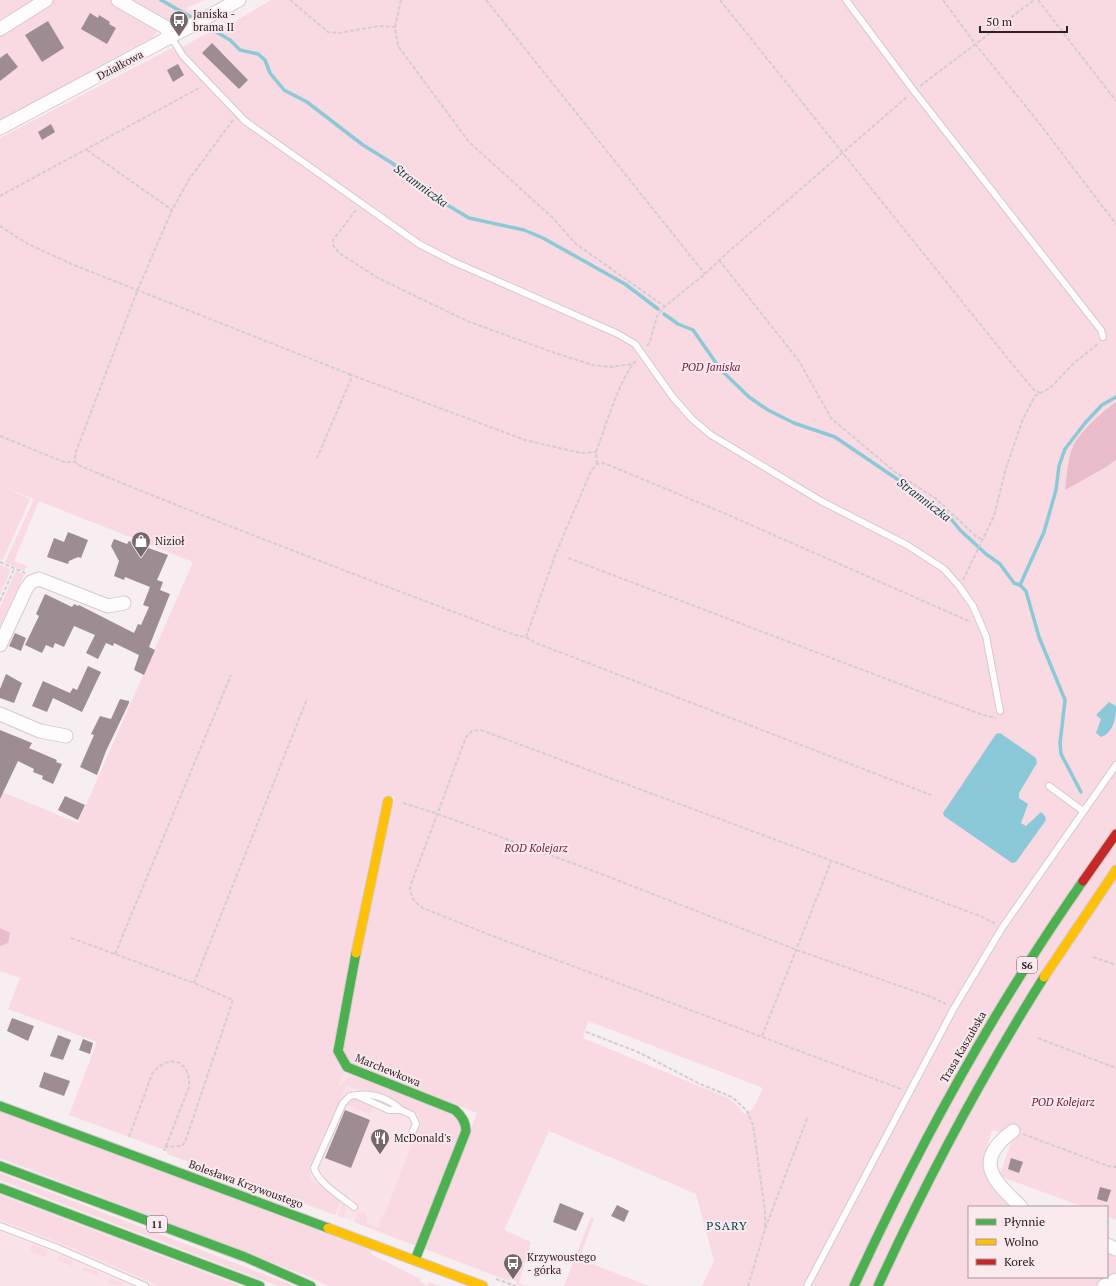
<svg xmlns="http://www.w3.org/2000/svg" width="1116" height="1286" font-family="'PT Serif',serif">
	<rect width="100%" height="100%" fill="#f6eef0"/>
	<g fill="#fae2e9">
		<path d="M344 1070 457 1117 406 1241 293 1198Z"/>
		<path d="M0 1212 201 1286H0Z"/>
	</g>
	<g fill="#f9d9e2" fill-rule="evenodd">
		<path d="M0 0H204L186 8 199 15C181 19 163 24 151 38L88 72 89 75 0 122Z"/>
		<path d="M271 0H1116V402C1104 410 1081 431 1074 444 1067 457 1067 474 1065 489L1106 467 1116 460V1220L1107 1216V1207H1084L999 1176 1017 1127 1003 1133 992 1130 983 1161 993 1184 1017 1207H969V1277H1107V1248L1116 1252V1277L1097 1286H702L714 1261 696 1194 549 1131 504 1230 531 1242 519 1283 526 1286 517 1285 516 1281 510 1279 509 1281 425 1249 477 1113 347 1062 343 1050 364 938 395 797 385 795 367 871 334 1044 335 1055 345 1067 338 1087 351 1076 362 1078 457 1117 462 1122 463 1126 416 1244 413 1245 354 1222 358 1214 365 1212 366 1214 367 1223 376 1227H380V1219L384 1216 420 1123 418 1114 401 1106 394 1099 373 1091H362L346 1085 329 1131 322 1138 309 1170 311 1180 340 1201 335 1215 167 1154V1151L69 1115 97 1042 8 1009 20 978 0 971V791L78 823 193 562 39 501 14 561 27 566 24 571 5 562 34 499 2 486 30 499 3 560 0 559V138L172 48 174 51 206 34 221 30ZM588 1021 763 1088 753 1109 744 1114 738 1106 728 1098 583 1038Z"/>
		<path d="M0 565 11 569 0 595Z"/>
		<path d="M16 571 24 575 0 627V607Z"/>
		<path d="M355 1099 373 1106 370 1114 346 1105 349 1100Z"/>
		<path d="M0 1111 372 1251 371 1254 421 1279 420 1282 428 1286 429 1282 439 1286H329L304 1275 0 1158Z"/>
		<path d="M0 1173 295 1286H278L0 1180Z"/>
		<path d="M0 1195 241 1286H161L56 1241 0 1220Z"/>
		<path d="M343 1203 346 1209 343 1218 338 1216Z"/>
		<path d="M591 1217 594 1219 579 1259 649 1286H564Z"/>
		<path d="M33 1245 47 1250 46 1257 30 1251Z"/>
		<path d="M59 1256 72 1261V1266L56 1260Z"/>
		<path d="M83 1267 98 1272V1276L82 1270Z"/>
		<path d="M110 1278 123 1283V1286L106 1284Z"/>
	</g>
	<g fill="#e8bcca">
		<path d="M1116 402V460L1106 467 1065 490C1067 475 1067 458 1074 444 1081 431 1104 410 1116 402Z"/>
		<path d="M0 928 10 933 8 943 0 946Z"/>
	</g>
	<g fill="#8bc9d8">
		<path d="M1109 702 1116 706C1116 717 1114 733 1101 737L1096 733 1101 719 1096 715Z"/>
		<path d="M1000 733 1036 758 1037 763 1019 793V798L1028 804 1021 823 1026 826 1041 812 1045 816 1046 820 1016 862 1012 863 944 816 943 813 996 734Z"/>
	</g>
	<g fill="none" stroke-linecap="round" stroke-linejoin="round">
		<g stroke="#8bc9d8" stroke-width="3.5">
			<path d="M161 0 191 17"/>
			<path d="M208 27 230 40 240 50 258 54 265 60 270 73 284 90 307 102 363 145 392 163 444 203 469 218 524 230 543 238 625 284 658 309"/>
			<path d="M664 314 678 324 693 330 721 370 749 397 768 410 794 423 835 437 897 479 946 513 960 530 986 554 1000 564 1014 583 1020 585 1026 591 1039 637 1065 700 1060 743 1061 754 1081 792"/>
			<path d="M1020 585 1044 532 1056 490 1059 466 1065 449 1085 423 1102 405 1116 397"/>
		</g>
	</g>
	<g fill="#9d8d93">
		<path d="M90 13 98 18 99 15 110 22 109 24 116 28 107 44 81 29Z"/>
		<path d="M48 21 64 48 42 62 25 35Z"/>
		<path d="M212 43 248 80 239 89 202 53Z"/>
		<path d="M7 53 18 67 0 81V58Z"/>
		<path d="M178 64 184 75 173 82 167 70Z"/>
		<path d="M51 124 55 132 42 140 38 132Z"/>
		<path d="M68 532 88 540 81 558 78 557 69 561 68 564 47 557 54 538 64 542Z"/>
		<path d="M114 539 127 544 129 541 168 555 157 580 163 582 160 590 170 594 149 647 155 650 144 675 134 670 139 655 114 643 113 646 106 643 98 659 86 653 95 635 74 626 64 647 55 643 53 648 46 645 42 653 25 645 39 616 36 614 45 594 72 607 74 604 78 606 79 605 134 633 138 624 141 625 149 607 143 605 150 587 125 577 124 580 114 576 119 561 111 546Z"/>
		<path d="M15 633 26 638 21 651 9 646Z"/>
		<path d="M88 666 101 672 82 712 53 698 47 712 32 706 43 681 70 693 73 688 77 690Z"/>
		<path d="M6 674 22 683 14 703 0 698V689Z"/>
		<path d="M120 699 129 701V703L106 751 97 775 80 767 94 735 91 734 100 716 111 719Z"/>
		<path d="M0 730 32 743 29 748 57 760 56 762 62 764 53 784 42 779 43 776 33 772 34 769 18 761 0 799Z"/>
		<path d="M65 796 85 805 78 820 58 810Z"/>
		<path d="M12 1018 34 1026 28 1041 7 1031Z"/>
		<path d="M58 1035 71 1040 63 1060 50 1056Z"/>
		<path d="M83 1039 93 1043 90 1054 79 1050Z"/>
		<path d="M44 1072 70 1081 64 1096 39 1087Z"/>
		<path d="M345 1110 370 1120 351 1168 325 1158Z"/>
		<path d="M1011 1158 1023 1162 1019 1173 1008 1169Z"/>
		<path d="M1100 1187 1111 1190 1107 1202 1097 1199Z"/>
		<path d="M560 1203 584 1213 576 1231 553 1222Z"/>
		<path d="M617 1205 629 1211 624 1222 611 1216Z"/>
	</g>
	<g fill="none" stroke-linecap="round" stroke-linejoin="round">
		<g stroke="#d4cacc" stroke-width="8">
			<g id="lane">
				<path d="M846 0 914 91 1101 330 1103 337"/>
				<path d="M171 37 183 56 245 121 419 244 452 261 618 334 635 344 672 396 692 419 711 435 821 501 907 545 944 569 959 586 973 606 986 636 1000 711"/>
				<path d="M1049 786 1083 811"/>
				<path d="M358 1096 389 1110H401L412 1115 416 1124 409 1140"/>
				<path d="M354 1207C343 1198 317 1182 314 1168L343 1103 350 1096C369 1092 387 1097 401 1110"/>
				<path d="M0 1226 55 1247 145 1286"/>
				<path d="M807 1286 954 1008 1002 928 1116 765"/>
			</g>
		</g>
		<g stroke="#d4cacc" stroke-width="15">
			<g id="street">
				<path d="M118 0 165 27 171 37"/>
				<path d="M0 29 46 0"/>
				<path d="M0 128 239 0"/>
				<path d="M0 645 26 589 31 582 39 579 108 606 124 603"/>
				<path d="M0 714 40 731 66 736"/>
				<path d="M1013 1131C972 1161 993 1180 1021 1207"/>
				<path d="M1107 1245 1116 1249"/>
				<path d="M1104 1286 1116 1280"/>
			</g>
		</g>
		<g stroke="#d4cacc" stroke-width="11">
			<g id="fast">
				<path d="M356 953 338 1051 347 1067 455 1110C462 1116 466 1122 466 1131L415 1260"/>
				<path d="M0 1106 328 1228"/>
				<path d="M0 1166 245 1257 311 1286"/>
				<path d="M0 1188 260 1286"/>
				<path d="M854 1286C919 1145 994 1008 1083 881"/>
				<path d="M878 1286C927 1179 982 1076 1044 977"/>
			</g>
		</g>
		<g stroke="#d4cacc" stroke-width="11">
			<g id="slow">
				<path d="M356 953 388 801"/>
				<path d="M1044 977 1116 870"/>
				<path d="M328 1228 483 1286"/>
			</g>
		</g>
		<g stroke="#d4cacc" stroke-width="11">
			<path id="jam" d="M1083 881 1116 834"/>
		</g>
		<g stroke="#d2cecf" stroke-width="2" stroke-dasharray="4 2" stroke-linecap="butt">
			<path d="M290 0 328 32 339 33 379 26 395 27"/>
			<path d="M401 0 395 27 398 46 469 142 553 218 576 244 664 306"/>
			<path d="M486 0 705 274"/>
			<path d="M720 0 1009 360 1033 389 1040 393"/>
			<path d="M943 0 976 45 1036 119 1116 224"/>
			<path d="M1038 0 1116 101"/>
			<path d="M920 86 1034 0"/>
			<path d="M233 120 190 178 172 210 138 289 75 454V462L78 465C223 525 369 580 515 635L526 637 536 643 931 795"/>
			<path d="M87 150 172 210"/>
			<path d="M0 196 201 87"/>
			<path d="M356 210 333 240V245L339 253 378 278 467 321 555 353 593 365 611 367 633 364"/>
			<path d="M0 226 28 244 74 265 349 374 351 379 317 458"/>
			<path d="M719 260 799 361 831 418 895 472 935 498 977 537 983 540"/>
			<path d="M647 346 650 342 657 316 664 307 705 274 727 253 908 96"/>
			<path d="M349 374 525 440 581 453 596 452"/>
			<path d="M0 436 64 462H74"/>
			<path d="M597 464 596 452C604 431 621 374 636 361"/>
			<path d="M568 558 921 692 983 715 996 718"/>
			<path d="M0 562 25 573"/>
			<path d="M963 580 994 516 1006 468 1023 419 1035 396 1050 388 1074 363 1099 343"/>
			<path d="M0 601 14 569"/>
			<path d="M526 637 556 553 591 471 597 464 604 463 726 514 971 622"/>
			<path d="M403 803 438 814 591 870 797 950 931 997 946 1004"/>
			<path d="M71 938 194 983 233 1000 185 1142 182 1146 165 1147"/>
			<path d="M115 954 231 675"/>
			<path d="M1093 957 1116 965"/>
			<path d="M194 983 307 699"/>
			<path d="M586 1032 638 1052 700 1084 732 1097 747 1111 753 1125 765 1211V1229"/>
			<path d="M762 1036 831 862"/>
			<path d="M1038 1038 1116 1068"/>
			<path d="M901 1089 490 935 423 908C414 902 411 898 410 887L466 737 472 731 481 730 980 916 996 924"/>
			<path d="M1023 1134 1108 1166 1116 1167"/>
			<path d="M129 1137 152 1074C168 1053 191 1059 189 1087L164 1151"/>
			<path d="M496 1279 516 1286"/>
			<path d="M748 1286 765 1229 808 1116"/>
		</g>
		<use href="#lane" stroke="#fefcfd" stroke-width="6"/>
		<use href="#street" stroke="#fefcfd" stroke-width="13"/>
		<use href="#fast" stroke="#4caf50" stroke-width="9"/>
		<use href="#slow" stroke="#ffc107" stroke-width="9"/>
		<use href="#jam" stroke="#c62828" stroke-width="9"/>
	</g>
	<defs>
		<g id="bus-pin" transform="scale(1)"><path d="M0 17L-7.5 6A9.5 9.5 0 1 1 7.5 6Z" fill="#74686b" stroke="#faeaee"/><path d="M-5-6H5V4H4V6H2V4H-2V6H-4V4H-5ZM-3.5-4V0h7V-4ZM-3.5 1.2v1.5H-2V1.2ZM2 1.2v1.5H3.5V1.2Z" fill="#fff"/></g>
		<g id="shop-pin" transform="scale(1)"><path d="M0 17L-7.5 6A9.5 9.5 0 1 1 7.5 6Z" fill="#74686b" stroke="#faeaee"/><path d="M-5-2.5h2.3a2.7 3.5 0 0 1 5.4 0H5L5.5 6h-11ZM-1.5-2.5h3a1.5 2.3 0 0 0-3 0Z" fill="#fff"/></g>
		<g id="restaurant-pin" transform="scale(1)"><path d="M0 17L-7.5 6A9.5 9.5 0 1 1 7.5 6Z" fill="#74686b" stroke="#faeaee"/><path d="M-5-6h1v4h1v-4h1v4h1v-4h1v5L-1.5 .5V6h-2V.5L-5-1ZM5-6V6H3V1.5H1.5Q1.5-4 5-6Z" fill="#fff"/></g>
	</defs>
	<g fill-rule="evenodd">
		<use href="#bus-pin" x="179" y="20"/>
		<use href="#shop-pin" x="141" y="541"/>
		<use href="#restaurant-pin" x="380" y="1138"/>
		<use href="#bus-pin" x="513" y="1263"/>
	</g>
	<g text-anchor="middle" stroke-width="4" stroke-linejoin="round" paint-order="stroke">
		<g fill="#faeaee" stroke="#6b5d61" stroke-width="1">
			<rect x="1017" y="957" width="20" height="16" rx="3"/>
			<rect x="147" y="1216" width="20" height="16" rx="3"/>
		</g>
		<g font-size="10" font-weight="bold" fill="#2e2024">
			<text x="1027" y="969">S6</text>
			<text x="157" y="1228">11</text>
		</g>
		<g font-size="11" fill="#2e2024" stroke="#faeaee" text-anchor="start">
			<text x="193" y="18">Janiska -<tspan x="193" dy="13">brama II</tspan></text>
			<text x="155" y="545">Nizioł</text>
			<text x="394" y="1142">McDonald's</text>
			<text x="527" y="1261">Krzywoustego<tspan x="527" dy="13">- górka</tspan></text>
		</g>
		<g font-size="11" fill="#2e2024" stroke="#faeaee">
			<text transform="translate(120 65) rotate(-28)" y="4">Działkowa</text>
			<text transform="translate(963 1047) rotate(-60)" y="4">Trasa Kaszubska</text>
			<text transform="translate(388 1070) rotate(22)" y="4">Marchewkowa</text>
			<text transform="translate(246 1184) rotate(20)" y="4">Bolesława Krzywoustego</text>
		</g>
		<g font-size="11" font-style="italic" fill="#6d183d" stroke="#faeaee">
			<text x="711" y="371">POD Janiska</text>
			<text x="536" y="852">ROD Kolejarz</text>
			<text x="1063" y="1106">POD Kolejarz</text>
		</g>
		<g font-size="12" font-style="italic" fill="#0d3942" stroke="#faeaee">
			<text transform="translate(421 186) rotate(36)" y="4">Stramniczka</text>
			<text transform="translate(924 500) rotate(37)" y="4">Stramniczka</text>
		</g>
		<g font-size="12" letter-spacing="1" fill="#05444f" stroke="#faeaee">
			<text x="727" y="1230">PSARY</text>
		</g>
	</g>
	<rect x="968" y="1206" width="140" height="72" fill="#faeaee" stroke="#a8999d"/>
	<rect x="976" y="1219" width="20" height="6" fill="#4caf50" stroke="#a8999d"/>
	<text x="1004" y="1226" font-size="12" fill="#2e2024">Płynnie</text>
	<rect x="976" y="1239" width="20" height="6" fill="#ffc107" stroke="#a8999d"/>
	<text x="1004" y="1246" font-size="12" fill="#2e2024">Wolno</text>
	<rect x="976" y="1259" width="20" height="6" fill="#c62828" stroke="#a8999d"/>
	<text x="1004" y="1266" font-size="12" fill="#2e2024">Korek</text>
	<path d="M980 26v6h87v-6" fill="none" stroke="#2e2024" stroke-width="2"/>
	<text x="986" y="26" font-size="12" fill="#2e2024" stroke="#faeaee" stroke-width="3" paint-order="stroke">50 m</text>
</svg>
